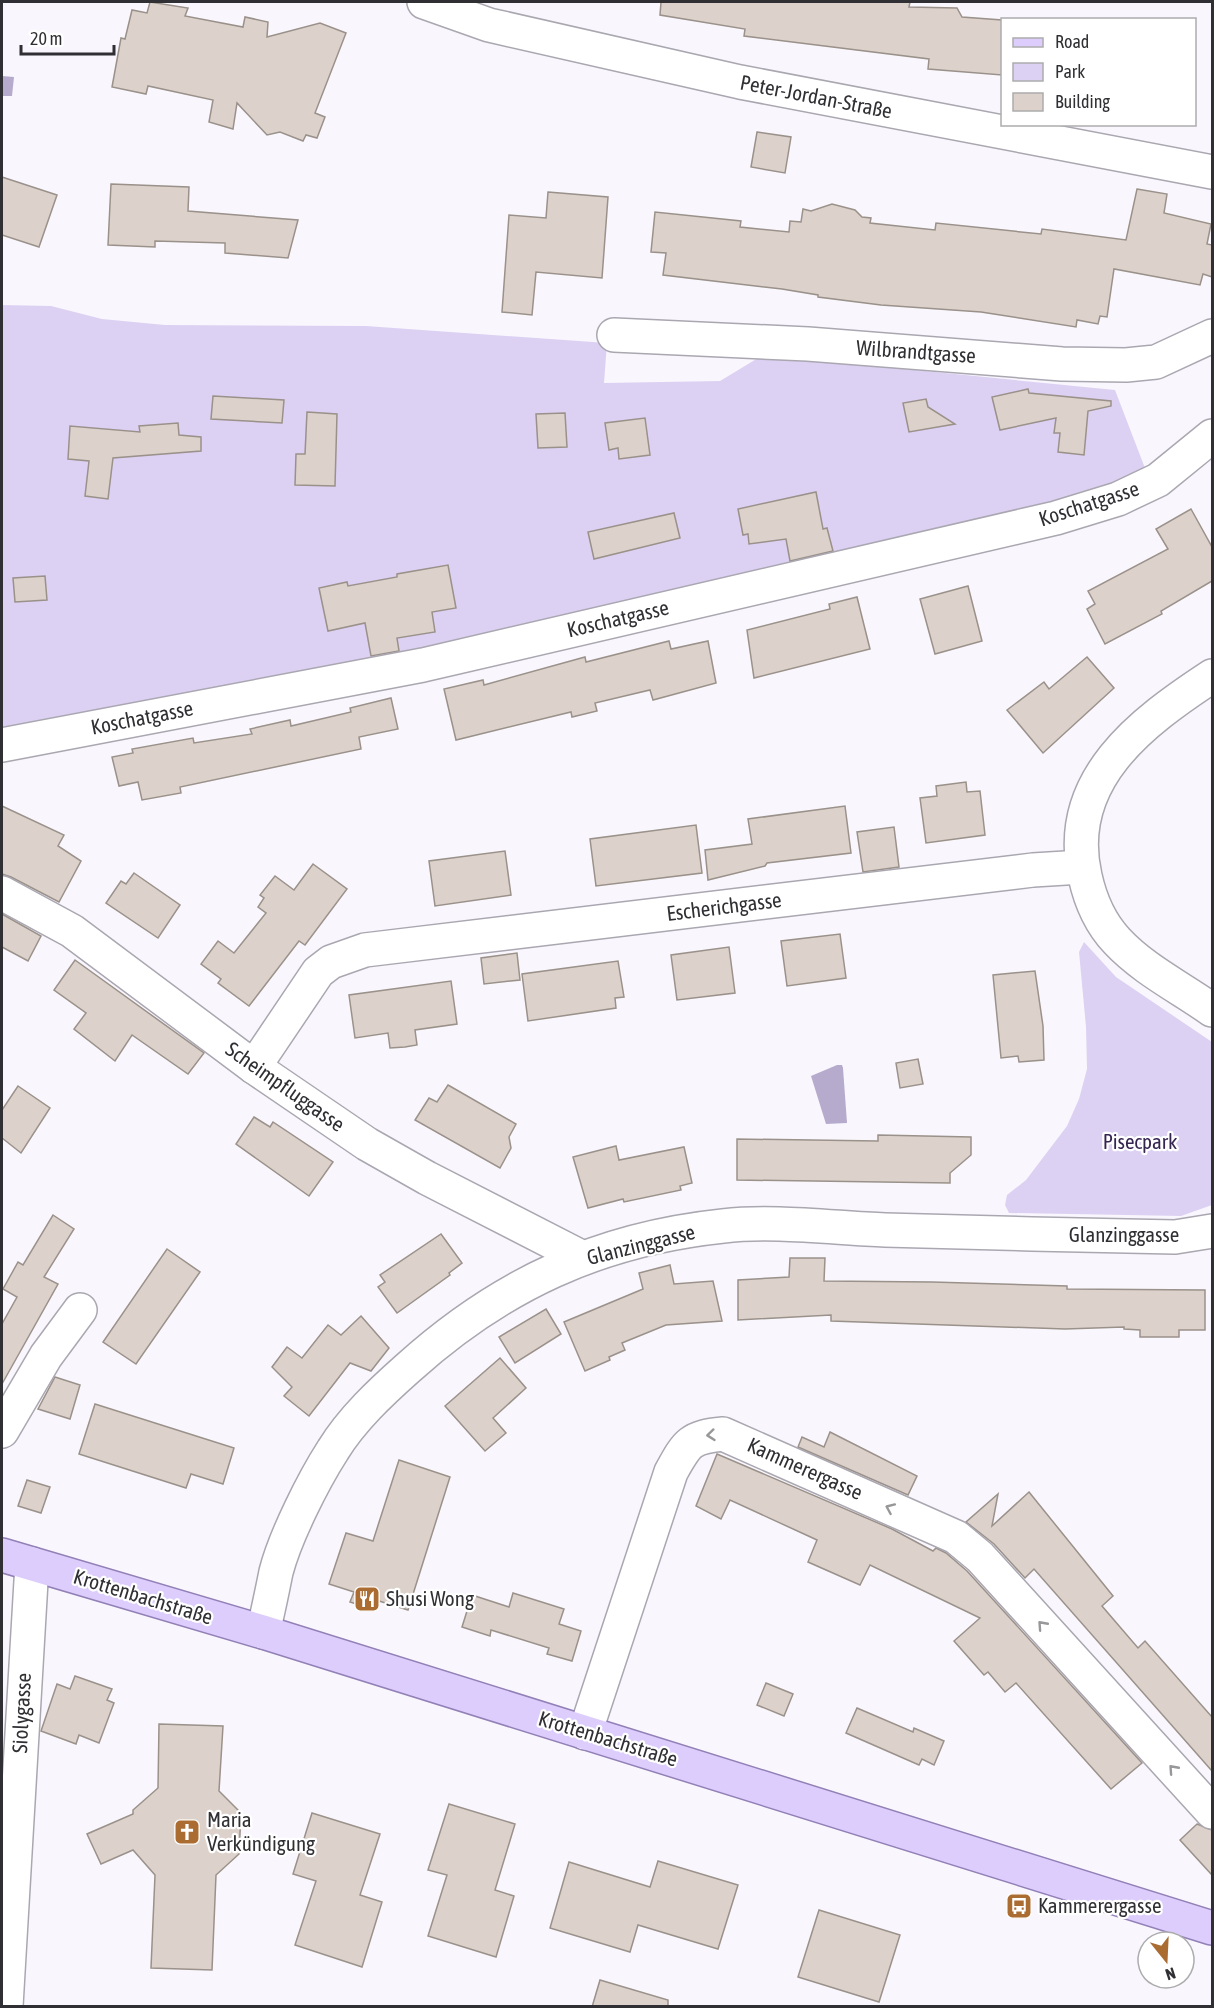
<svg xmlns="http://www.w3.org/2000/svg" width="1214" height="2008" font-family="'Asap Condensed',sans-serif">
	<rect width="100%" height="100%" fill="#f9f7fd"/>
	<g fill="#dcd1f3">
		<path d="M2 305 51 306 102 319 165 325 366 326 607 343 604 383 720 381 763 355 1115 390 1148 476 1089 502 710 589 2 735Z"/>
		<path d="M1084 942 1116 977 1212 1042V1205L1181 1216 1009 1213 1005 1205 1007 1195 1026 1180 1067 1126 1079 1099 1087 1069 1086 1027 1079 952Z"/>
	</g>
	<g fill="#b6abcd">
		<path d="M2 76 14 77 12 96H2Z"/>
		<path d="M837 1065H842L843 1068 847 1123 826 1124 811 1076Z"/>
	</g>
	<g fill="#dcd2cb" stroke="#9a918a" stroke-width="1.5">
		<path d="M150 2 188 8 185 16 243 27 245 17 268 22 267 37 320 23 346 33 315 113 325 117 317 138 306 135 303 141 280 132 267 135 237 103 233 129 209 122 213 100 148 86 146 94 112 87 121 38 125 39 132 10 147 13Z"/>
		<path d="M661 2H910L909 7 957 8 962 17 1002 20V75L928 69 929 59 744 36 745 29 660 15Z"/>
		<path d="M757 132 791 137 785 173 751 167Z"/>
		<path d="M2 177 57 195 39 247 2 235Z"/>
		<path d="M111 184 189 187 188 211 298 220 288 258 225 253V243L155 241V247L108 245Z"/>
		<path d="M1137 189 1167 194 1164 213 1211 224 1207 244 1212 245V277L1203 274 1200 285 1114 269 1107 317 1100 316 1098 324 1077 320 1076 327 981 312 881 305 818 297V295L782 289 663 275 666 253 651 252 655 212 741 221 740 227 789 232 790 221 801 222 803 209 811 211 832 204 855 210 862 217 871 218 870 223 935 230 936 223 1041 234 1042 229 1126 240Z"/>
		<path d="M548 192 608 197 602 278 536 272 532 315 502 312 509 215 546 218Z"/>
		<path d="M1028 389 1029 393 1111 401V406L1088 411 1084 455 1058 452 1060 433H1054L1056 418 1000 430 992 397Z"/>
		<path d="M213 396 284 400 282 423 211 419Z"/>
		<path d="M926 399 928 407 955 424 909 432 903 403Z"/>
		<path d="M307 412 337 414 335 486 295 485 296 454H305Z"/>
		<path d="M565 413 567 447 538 448 536 414Z"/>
		<path d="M645 418 650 455 619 459 618 448 609 450 605 423Z"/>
		<path d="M178 423 179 435 201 437V451L113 458 108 499 85 496 89 461 68 459 70 426 140 432 139 426Z"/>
		<path d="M816 492 823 529 827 528 833 551 790 561 786 539 749 544 748 534 743 535 738 509Z"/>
		<path d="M1191 509 1212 547V581L1161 611 1162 614 1105 644 1087 609 1095 604 1088 591 1168 549 1156 529Z"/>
		<path d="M674 513 680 538 594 559 588 532Z"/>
		<path d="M448 565 456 608 432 612 435 632 397 638 399 651 371 656 365 623 328 631 319 588 347 582 348 586 397 577V574Z"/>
		<path d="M45 576 47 600 15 602 13 578Z"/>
		<path d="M968 586 982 641 935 654 920 599Z"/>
		<path d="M857 597 870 649 754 678 747 630 830 609 829 604Z"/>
		<path d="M669 641 671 649 708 641 716 683 653 700 650 690 595 703 597 711 572 717 571 712 456 740 444 689 483 680 484 685 585 657 586 662Z"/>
		<path d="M1087 657 1114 688 1043 753 1007 710 1044 682 1049 689Z"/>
		<path d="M391 698 398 729 359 737 361 749 180 787 181 793 142 800 138 782 119 786 112 757 133 753 132 749 193 738 194 743 252 734 250 729 290 720 291 726 351 712 350 708Z"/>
		<path d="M966 782 967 792 980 791 985 835 926 843 920 798 937 796 936 786Z"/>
		<path d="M2 806 64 835 58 846 81 861 59 902 11 877 2 874Z"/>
		<path d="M845 806 851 853 767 863 765 866 708 880 705 850 752 844 748 819Z"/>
		<path d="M696 825 702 873 596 886 590 839Z"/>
		<path d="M894 827 899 867 863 872 857 832Z"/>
		<path d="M505 851 511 895 435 906 429 861Z"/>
		<path d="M313 864 347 889 305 945 299 941 249 1006 218 983 221 979 201 964 218 941 234 953 266 913 258 907 264 898 260 895 275 876 294 890Z"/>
		<path d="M134 873 180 905 158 938 106 903 121 881 126 884Z"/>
		<path d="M2 914 41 936 28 961 2 947Z"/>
		<path d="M840 934 846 978 787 986 781 941Z"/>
		<path d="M729 947 735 993 677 1000 671 955Z"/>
		<path d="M517 953 520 980 484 984 481 958Z"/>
		<path d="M75 960 204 1053 188 1074 132 1035 115 1061 74 1029 86 1013 54 990Z"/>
		<path d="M618 961 624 997 615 998 616 1008 528 1021 522 974Z"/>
		<path d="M1035 971 1043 1026 1044 1060 1019 1062 1018 1056 1001 1058 993 975Z"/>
		<path d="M451 981 457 1024 415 1030 417 1045 405 1047 390 1048 388 1033 355 1038 349 995Z"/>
		<path d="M918 1059 923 1084 900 1088 896 1063Z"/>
		<path d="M448 1085 516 1124 509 1137 511 1148 500 1168 415 1120 429 1098 437 1102Z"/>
		<path d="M18 1086 50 1108 21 1153 2 1138V1110Z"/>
		<path d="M254 1117 270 1127 273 1122 333 1162 309 1196 236 1144Z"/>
		<path d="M878 1135 971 1137V1155L950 1173V1183L737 1180V1139L878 1141Z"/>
		<path d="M616 1146 619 1160 684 1147 692 1183 680 1186 681 1190 624 1202 623 1199 588 1208 573 1157Z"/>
		<path d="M53 1215 74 1229 44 1277 58 1284 2 1384V1324L17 1297 3 1289 18 1262 23 1265Z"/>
		<path d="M441 1234 462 1263 449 1273 450 1275 397 1313 378 1287 385 1282 380 1275Z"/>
		<path d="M167 1249 200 1272 136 1364 103 1342Z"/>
		<path d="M790 1258H825L824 1281 932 1282 1067 1286V1289L1205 1290V1330H1179V1337H1140V1330L1124 1329V1327L1065 1329 831 1321V1315L738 1320V1280L789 1277Z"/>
		<path d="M670 1265 674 1284 713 1281 722 1321 666 1325 622 1343 625 1350 609 1357 610 1360 585 1371 564 1322 643 1289 639 1273Z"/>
		<path d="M546 1309 561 1334 515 1363 499 1337Z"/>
		<path d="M361 1316 389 1348 371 1371 350 1363 309 1416 284 1396 292 1387 272 1367 287 1347 302 1358 328 1325 341 1335Z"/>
		<path d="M500 1358 526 1388 493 1418 506 1433 485 1451 445 1406Z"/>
		<path d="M55 1377 80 1385 70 1419 38 1409Z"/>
		<path d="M95 1404 234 1448 223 1484 191 1474 186 1488 79 1454Z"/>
		<path d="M830 1432 917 1476 908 1495 798 1447 802 1437 824 1447Z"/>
		<path d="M717 1454 892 1529 933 1551 936 1548 946 1553 967 1571 1142 1763 1111 1789 1016 1683 1005 1692 988 1672 984 1675 954 1641 980 1618 870 1565 860 1585 808 1562 817 1540 730 1500 721 1519 696 1506Z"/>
		<path d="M399 1460 450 1477 408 1610 379 1601 376 1610 350 1602 354 1592 329 1584 346 1533 373 1541Z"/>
		<path d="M27 1480 50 1487 41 1513 18 1506Z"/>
		<path d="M1029 1492 1113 1596 1102 1606 1138 1648 1145 1641 1212 1717V1771L1034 1569 1025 1578 994 1544 966 1522 998 1494 992 1526Z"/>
		<path d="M513 1593 564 1609 559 1624 581 1631 572 1661 547 1654 549 1648 491 1630 490 1636 462 1627 472 1595 509 1607Z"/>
		<path d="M75 1676 112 1689 107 1700 114 1703 99 1743 79 1735 76 1744 41 1731 57 1684 70 1689Z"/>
		<path d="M766 1683 793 1694 784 1716 757 1705Z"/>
		<path d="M857 1708 913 1732 914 1728 944 1741 934 1765 922 1759 919 1765 846 1733Z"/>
		<path d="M159 1724 223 1726 219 1791 241 1813 239 1854 216 1875 212 1970 151 1968 155 1875 133 1850 101 1864 87 1834 133 1814V1810L158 1788Z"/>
		<path d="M449 1804 515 1824 495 1890 514 1896 496 1957 428 1936 447 1875 428 1870Z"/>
		<path d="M312 1813 380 1834 360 1895 382 1902 362 1967 295 1945 316 1881 293 1874Z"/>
		<path d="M1197 1824 1212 1830V1875L1180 1840Z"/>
		<path d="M658 1861 738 1885 718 1949 638 1925 630 1952 550 1928 569 1862 650 1887Z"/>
		<path d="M819 1910 900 1935 879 2002 798 1977Z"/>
		<path d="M600 1980 668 2000V2007H592Z"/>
	</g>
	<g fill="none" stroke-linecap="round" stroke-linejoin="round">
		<g stroke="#aaa7b1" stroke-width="36">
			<g id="minor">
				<path d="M424 2 489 25 740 82 1212 172"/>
				<path d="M614 335 808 344 1062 364 1126 365 1156 362 1212 336"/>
				<path d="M1212 676C1142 722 1063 780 1085 876 1090 899 1100 923 1117 941 1143 969 1181 988 1212 1010"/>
				<path d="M2 745 423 665 1056 518 1118 499 1158 480 1212 436"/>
				<path d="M2 893 72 931 254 1067 367 1144 427 1178 583 1258"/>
				<path d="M254 1067 318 972 331 962 365 950 1033 870 1082 867"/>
				<path d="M2 1431 46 1356 80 1310"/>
				<path d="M263 1632C268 1612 272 1592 276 1572 285 1537 313 1481 333 1450 352 1419 381 1392 408 1368 500 1285 599 1239 723 1226 772 1220 834 1228 885 1230 982 1233 1078 1235 1175 1237L1212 1231"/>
				<path d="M585 1733 671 1472C687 1443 690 1437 723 1434L956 1537 980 1557 1212 1812"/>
				<path d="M6 2006 32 1564"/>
			</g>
		</g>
		<g stroke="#9280b6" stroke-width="36">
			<path id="major" d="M2 1555 263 1632 1212 1928"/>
		</g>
		<use href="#minor" stroke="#fff" stroke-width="33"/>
		<use href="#major" stroke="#ddcdfd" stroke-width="33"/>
	</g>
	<defs><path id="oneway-chevron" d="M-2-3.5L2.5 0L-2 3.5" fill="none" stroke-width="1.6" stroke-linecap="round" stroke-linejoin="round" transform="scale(1.5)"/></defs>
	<g stroke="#989799">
		<use href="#oneway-chevron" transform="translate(711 1435) rotate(174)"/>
		<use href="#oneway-chevron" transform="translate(890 1508) rotate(-156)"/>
		<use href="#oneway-chevron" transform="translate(1042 1625) rotate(-132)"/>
		<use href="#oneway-chevron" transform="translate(1173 1769) rotate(-132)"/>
	</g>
	<defs>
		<g id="restaurant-square" transform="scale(1.35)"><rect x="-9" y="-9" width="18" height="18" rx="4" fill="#aa6c31" stroke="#fff"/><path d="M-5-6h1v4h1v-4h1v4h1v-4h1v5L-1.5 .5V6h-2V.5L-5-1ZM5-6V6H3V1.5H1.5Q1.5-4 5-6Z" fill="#fff"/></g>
		<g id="church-square" transform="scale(1.35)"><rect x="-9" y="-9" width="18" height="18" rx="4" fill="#aa6c31" stroke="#fff"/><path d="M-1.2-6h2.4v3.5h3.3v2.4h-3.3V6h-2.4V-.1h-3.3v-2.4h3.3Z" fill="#fff"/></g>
		<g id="bus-square" transform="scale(1.35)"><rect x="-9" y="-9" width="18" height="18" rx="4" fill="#aa6c31" stroke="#fff"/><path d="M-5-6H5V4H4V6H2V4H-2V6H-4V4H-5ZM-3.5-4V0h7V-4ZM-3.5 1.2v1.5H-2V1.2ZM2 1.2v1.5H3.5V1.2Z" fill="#fff"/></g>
	</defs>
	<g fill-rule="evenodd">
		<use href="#restaurant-square" x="367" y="1599"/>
		<use href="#church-square" x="187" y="1832"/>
		<use href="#bus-square" x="1019" y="1906"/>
	</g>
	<g text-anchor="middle" stroke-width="4.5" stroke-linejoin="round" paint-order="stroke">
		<g font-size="21" fill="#302f33" stroke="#fff">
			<text transform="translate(816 97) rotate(11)" y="7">Peter-Jordan-Straße</text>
			<text transform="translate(916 352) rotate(4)" y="7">Wilbrandtgasse</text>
			<text transform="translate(1089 504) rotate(-18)" y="7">Koschatgasse</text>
			<text transform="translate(618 619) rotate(-13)" y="7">Koschatgasse</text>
			<text transform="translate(142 718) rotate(-11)" y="7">Koschatgasse</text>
			<text transform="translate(724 907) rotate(-7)" y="7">Escherichgasse</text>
			<text transform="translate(285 1087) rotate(35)" y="7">Scheimpfluggasse</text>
			<text x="1124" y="1242">Glanzinggasse</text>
			<text transform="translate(641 1245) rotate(-14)" y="7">Glanzinggasse</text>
			<text transform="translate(805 1469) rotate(24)" y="7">Kammerergasse</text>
			<text transform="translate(143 1597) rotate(17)" y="7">Krottenbachstraße</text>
			<text transform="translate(22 1713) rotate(-87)" y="7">Siolygasse</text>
			<text transform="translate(608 1739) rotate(17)" y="7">Krottenbachstraße</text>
		</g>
		<g font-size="21" fill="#362451" stroke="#fff">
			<text x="1140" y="1149">Pisecpark</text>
		</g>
		<g font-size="21" fill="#302f33" stroke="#fff" text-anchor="start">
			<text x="386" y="1606">Shusi Wong</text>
			<text x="207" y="1827">Maria<tspan x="207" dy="24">Verkündigung</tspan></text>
			<text x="1038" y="1913">Kammerergasse</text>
		</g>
	</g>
	<rect width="1214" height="2008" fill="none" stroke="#302f33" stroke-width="6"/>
	<rect x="1001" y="18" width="195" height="108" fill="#ffffff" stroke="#acacad" stroke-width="1.5"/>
	<rect x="1013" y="38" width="30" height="9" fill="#ddcdfd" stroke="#acacad" stroke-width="1.5"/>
	<text x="1055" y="48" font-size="18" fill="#302f33">Road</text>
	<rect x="1013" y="63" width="30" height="18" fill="#dcd1f3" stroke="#acacad" stroke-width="1.5"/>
	<text x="1055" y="78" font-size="18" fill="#302f33">Park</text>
	<rect x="1013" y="93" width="30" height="18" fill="#dcd2cb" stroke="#acacad" stroke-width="1.5"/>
	<text x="1055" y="108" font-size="18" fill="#302f33">Building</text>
	<g transform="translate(1166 1960) rotate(162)"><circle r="28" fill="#ffffff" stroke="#acacad" stroke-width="1.5"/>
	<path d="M0-4.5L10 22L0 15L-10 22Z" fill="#aa6c31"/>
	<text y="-9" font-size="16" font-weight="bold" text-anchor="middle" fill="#302f33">N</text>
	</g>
	<path d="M21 45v9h93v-9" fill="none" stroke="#302f33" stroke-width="3"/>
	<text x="30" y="45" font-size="18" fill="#302f33" stroke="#ffffff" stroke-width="4.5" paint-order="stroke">20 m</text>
</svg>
